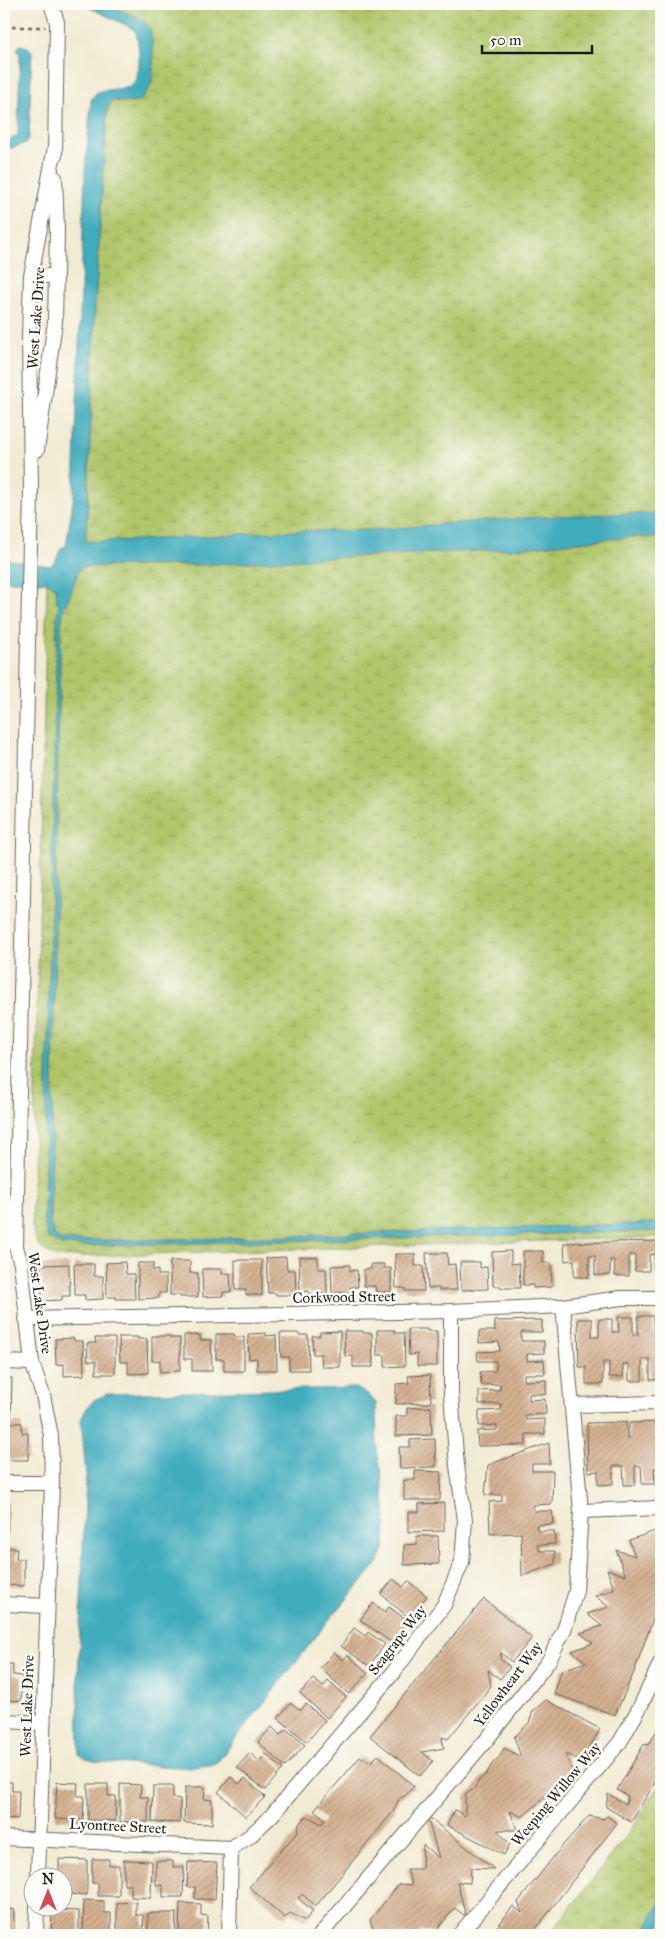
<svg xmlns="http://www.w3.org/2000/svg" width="665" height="1939" font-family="'IM FELL Great Primer',serif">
	<defs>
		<pattern id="wetland-marsh" width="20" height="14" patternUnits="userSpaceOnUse" patternTransform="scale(1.25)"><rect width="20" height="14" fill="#b0c66a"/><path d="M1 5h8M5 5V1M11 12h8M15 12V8" fill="none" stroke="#97aa5b"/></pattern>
		<pattern id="building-hatch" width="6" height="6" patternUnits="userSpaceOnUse" patternTransform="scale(1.25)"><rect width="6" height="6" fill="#d4b090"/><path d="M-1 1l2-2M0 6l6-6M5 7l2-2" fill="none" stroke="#b5977c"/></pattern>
	</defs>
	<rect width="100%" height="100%" fill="#fdfcf7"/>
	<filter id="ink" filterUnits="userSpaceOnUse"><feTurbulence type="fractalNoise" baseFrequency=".02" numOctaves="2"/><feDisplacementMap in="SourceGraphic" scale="10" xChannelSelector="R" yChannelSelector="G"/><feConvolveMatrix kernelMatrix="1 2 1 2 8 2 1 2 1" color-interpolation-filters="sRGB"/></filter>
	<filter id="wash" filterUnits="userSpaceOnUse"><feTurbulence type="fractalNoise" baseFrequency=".0096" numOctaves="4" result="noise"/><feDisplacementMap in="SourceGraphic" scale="20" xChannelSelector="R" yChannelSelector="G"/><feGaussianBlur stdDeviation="1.12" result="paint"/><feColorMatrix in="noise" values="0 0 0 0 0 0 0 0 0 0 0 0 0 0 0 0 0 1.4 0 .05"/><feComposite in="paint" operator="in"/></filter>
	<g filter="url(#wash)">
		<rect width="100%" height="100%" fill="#f2ebd3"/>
		<g fill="url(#wetland-marsh)" stroke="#667143">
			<path d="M105 4H661V515L311 535 87 546 85 538 88 501 95 307 107 111 112 100 135 103 152 81 151 35 136 16 116 10Z"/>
			<path d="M661 533V653L659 655 658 679 661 681V1223L236 1238 62 1241 54 1236 50 1222C55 1023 55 825 61 626L64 606 71 592 74 574 85 565Z"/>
			<path d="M47 582 61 592 57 621 44 1223 48 1238 61 1245 81 1246 661 1231V1237L56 1257 38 1246 32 1226Z"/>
			<path d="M661 1782V1903L641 1935H549L628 1834Z"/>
		</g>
		<g fill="#3facbd" stroke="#2e646c">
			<path d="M88 4C93 4 99 3 104 4 110 5 145 20 148 25 154 32 154 74 152 82 149 90 144 101 135 102 129 104 119 101 112 100L107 111 95 307 86 542C156 540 225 535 294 531 320 530 345 532 370 530 467 523 564 512 661 514V538L631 537 498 550 325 558 198 565 83 567 79 570 68 600 64 606 61 626C55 825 55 1023 50 1222L54 1236 62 1241 236 1238 661 1223V1231L81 1246 61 1245 48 1238 44 1223 57 621 59 602H57L56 587 47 582 4 581V559L50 566 56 560 61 548 66 546 74 494 85 170 91 100 96 93 101 91 131 87C142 72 140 51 136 32L128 26 90 8Z"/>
			<path d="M20 45 28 47 32 51 29 138 26 143 12 148 4 149V140H10L18 135 20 55 17 49Z"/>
			<path d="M355 1388 368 1394 376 1403 377 1450 381 1472 386 1515 385 1546 379 1562 329 1620 216 1764 189 1768 98 1762 86 1759 79 1754 78 1678 86 1476 81 1419 87 1408 94 1400 107 1394Z"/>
			<path d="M661 1903V1935H641Z"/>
		</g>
		<g id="blocks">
			<g fill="url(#building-hatch)">
				<path d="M661 1241V1273H655V1254L649 1255V1271H635V1255H629V1276H615L614 1260H610V1275H595V1256H589V1277H574V1260L565 1261 564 1243Z"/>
				<path d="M511 1251V1264L519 1263 520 1288H501V1286H493L492 1252Z"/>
				<path d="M523 1251H543V1263H551L552 1287 533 1288V1285H523Z"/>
				<path d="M426 1253H447L448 1265 455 1264 457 1290H439V1288H428Z"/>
				<path d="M395 1254H415V1266H423L424 1291H405V1288H396Z"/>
				<path d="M286 1257 287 1270H295L296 1295H276V1293H268L266 1258Z"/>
				<path d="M299 1257H318V1269H326L327 1293 309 1294V1291L300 1292Z"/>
				<path d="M235 1260H262V1295H246V1290H235Z"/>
				<path d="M170 1261H190V1273H198V1297H180V1295H170Z"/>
				<path d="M125 1262 126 1274H134L135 1299H116V1297H107L106 1263Z"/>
				<path d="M460 1262H480V1268L487 1267 488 1289 461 1290Z"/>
				<path d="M138 1263H153V1271L158 1270V1275H166V1293H159V1298L138 1299Z"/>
				<path d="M69 1264 70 1296H62V1300L42 1301 41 1265Z"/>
				<path d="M74 1264H94V1276H103V1299L85 1300V1295H75Z"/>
				<path d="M371 1264H384V1268H391V1292H376L375 1286H364V1269H371Z"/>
				<path d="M350 1265V1271L357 1270 358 1287H350V1292L332 1293 331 1266Z"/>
				<path d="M202 1269H222V1274L230 1273 231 1292H223V1296L203 1297Z"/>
				<path d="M638 1316H653L654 1335 659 1334V1317H661V1379L650 1380V1359H642V1381H629V1364H623V1377H609V1362H603V1384H586V1367H579L578 1319H592V1337H599V1319H612V1332H619L618 1317H633V1335H638Z"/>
				<path d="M542 1320V1332H521V1341H544V1353L527 1354V1361L544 1360 545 1374H524V1381L546 1380V1394H529V1400L545 1399 546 1414 525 1415 526 1420 545 1419V1434H526V1445L478 1446 477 1431 497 1430V1425L479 1426V1411L501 1410V1404H479V1391L500 1390V1384L481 1385 480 1372 496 1371V1361H478L477 1352 500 1351 499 1342 479 1343V1331H495V1321Z"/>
				<path d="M408 1329H427V1331H437V1366H417V1354L409 1355Z"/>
				<path d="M377 1330H395V1333H404L405 1366 385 1367V1355H377Z"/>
				<path d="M340 1331V1367H322L321 1354H313L312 1336H320V1332Z"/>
				<path d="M344 1331H363V1333H372L373 1367H353V1356H345Z"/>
				<path d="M266 1333V1336L276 1335 277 1370H257V1358L249 1359 248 1334Z"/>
				<path d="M280 1333H298L299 1335H308L309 1370H289V1357H281Z"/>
				<path d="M216 1334H234L235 1337H244V1371H224V1359H216Z"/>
				<path d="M184 1335H200V1340H211L212 1371H192V1359H184Z"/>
				<path d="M152 1336H170V1338H180V1371L160 1372V1360L152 1361Z"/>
				<path d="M119 1337H138V1339H147L148 1373 128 1374V1362H120Z"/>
				<path d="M74 1338V1341H83L84 1375 64 1376V1364L56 1365 55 1339Z"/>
				<path d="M95 1338H115V1374H96V1361H88L87 1343H96Z"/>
				<path d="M430 1375 431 1403 396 1404V1384L409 1383 408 1376Z"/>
				<path d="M4 1378H12L11 1416H4Z"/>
				<path d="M431 1407 432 1435 396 1436V1416H407V1408Z"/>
				<path d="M626 1422 627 1438H629V1423L661 1422V1468H654L655 1484H642L641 1466H635V1485H624L623 1466H613V1484L598 1485V1471L588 1472 587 1423Z"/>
				<path d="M5 1423H22V1433H28V1460H4Z"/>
				<path d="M435 1439 436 1467 400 1468 399 1447H410V1440Z"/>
				<path d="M549 1443 550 1464H532V1471H553L552 1504 532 1505 534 1511H552L553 1524 536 1525 538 1531H554L555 1544 537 1545 540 1551H555V1564L522 1576 521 1533 490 1534 489 1502 502 1501V1495H485L488 1465Z"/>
				<path d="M415 1471 441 1472 440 1500H404V1480H415Z"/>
				<path d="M4 1502H8L7 1542H4Z"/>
				<path d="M444 1503V1531L408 1532V1512H419V1504Z"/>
				<path d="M661 1529V1596L634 1672 615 1715 554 1694 562 1670 586 1662 572 1651 593 1643 580 1633 602 1626 587 1614 609 1607 595 1596 614 1589 607 1569 626 1576 616 1550 635 1556 629 1540Z"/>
				<path d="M417 1536H438L439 1564 404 1565V1545L417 1544Z"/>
				<path d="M4 1548H17L16 1559H24V1586L4 1585Z"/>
				<path d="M393 1579 403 1587 408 1581 427 1596 409 1618 381 1594Z"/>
				<path d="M484 1599 532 1638 512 1662 501 1653 500 1659 510 1667 500 1679 488 1670 491 1686 448 1739 442 1737 444 1748 422 1752 433 1761 420 1776 370 1736Z"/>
				<path d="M373 1603 385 1612 389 1607 407 1620 391 1642 360 1620Z"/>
				<path d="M354 1628 365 1636 368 1632 385 1644 369 1666 341 1646Z"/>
				<path d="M334 1652 343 1660 348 1655 368 1673 349 1694 320 1668Z"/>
				<path d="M4 1664H13V1675L22 1676 21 1701 4 1700Z"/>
				<path d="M313 1679 323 1687 328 1681 346 1697 327 1718 300 1693Z"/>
				<path d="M546 1700 600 1729 587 1752 579 1760 565 1753 573 1773 522 1817 510 1811 517 1830H497L510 1844 504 1855 447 1825 455 1810 465 1816V1795L474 1789 480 1779 487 1773 492 1764 500 1756 504 1748 521 1757 514 1737 529 1723 533 1711Z"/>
				<path d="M291 1703 301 1710 306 1704 325 1720 307 1742 278 1718Z"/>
				<path d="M661 1724V1773L631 1822 606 1807 608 1794 626 1804 628 1796 617 1790 644 1744 648 1745Z"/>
				<path d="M272 1727 280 1735 286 1729 305 1745 285 1767 258 1742Z"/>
				<path d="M250 1753 259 1761 266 1754 283 1769 265 1790 237 1767Z"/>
				<path d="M378 1755 414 1786 406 1795 399 1799 393 1812 316 1906 302 1894 298 1898 313 1911 305 1921 290 1913 285 1918 249 1887 297 1833 299 1824 306 1816 322 1824 325 1819 314 1810 360 1757 371 1762Z"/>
				<path d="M231 1777 239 1784 245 1778 265 1797 246 1817 218 1792Z"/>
				<path d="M4 1781 12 1782V1791H19L18 1819 4 1818Z"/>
				<path d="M57 1782 78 1783 77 1796H84L83 1820 55 1819Z"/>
				<path d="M88 1784H108V1796H116L115 1821 88 1820Z"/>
				<path d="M120 1784 141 1785 140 1797H148V1822H120Z"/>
				<path d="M153 1786H173V1798L180 1799V1823L152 1822Z"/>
				<path d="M185 1787H205L204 1799 212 1800V1824L184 1823Z"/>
				<path d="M427 1816 494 1869 471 1868 470 1883 457 1882 466 1917 455 1908 435 1932 419 1931 420 1935H358L356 1930 374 1931 370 1920 399 1884 412 1885 407 1869H422L423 1845 439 1858Z"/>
				<path d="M589 1816 604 1819 607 1816 617 1823 531 1935H491L513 1906 522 1913 518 1902 563 1845Z"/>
				<path d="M59 1859 87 1860V1895L66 1894 67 1881H62V1876H59Z"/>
				<path d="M92 1859H109V1865H119V1896H98V1883H92Z"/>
				<path d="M124 1860 152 1861 151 1898 131 1897V1885H124Z"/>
				<path d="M156 1861H173V1867H184L183 1897H163V1885H156Z"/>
				<path d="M188 1862 217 1863 215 1899H195V1887H187Z"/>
				<path d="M4 1899H8V1909L14 1910V1935H4Z"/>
				<path d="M84 1900 104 1901V1913H111V1935H83Z"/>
				<path d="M136 1902V1915H143L144 1935H117V1903Z"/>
				<path d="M180 1903 201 1904V1915L208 1916 207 1935H179Z"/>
				<path d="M52 1910 79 1911V1935H51Z"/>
				<path d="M148 1913H176L175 1935H148Z"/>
			</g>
		</g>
	</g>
	<g filter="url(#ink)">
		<use href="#blocks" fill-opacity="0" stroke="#67645c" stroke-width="1"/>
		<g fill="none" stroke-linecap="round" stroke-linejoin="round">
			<g stroke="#67645c" stroke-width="16">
				<g id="minor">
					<path d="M51 4 57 22 55 156"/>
					<path d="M31 276H55"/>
					<path d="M37 450 55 322 57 230 55 178"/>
					<path d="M26 1319 451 1311 563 1306 621 1298H661"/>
					<path d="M4 1362 32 1363"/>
					<path d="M572 1405 661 1403"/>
					<path d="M4 1483H52"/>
					<path d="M581 1511 661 1508"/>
					<path d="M4 1604 47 1606"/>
					<path d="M4 1721 43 1723"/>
					<path d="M4 1838 231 1848"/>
					<path d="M38 1876 52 1483 51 1436 43 1395 32 1363 21 1264 16 1247 31 490 29 337 31 276 55 147"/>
					<path d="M36 1935 37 1906"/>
					<path d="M229 1935 231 1848 250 1836 272 1815 393 1673 444 1605 462 1562 465 1520 457 1466 451 1394V1311"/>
					<path d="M320 1935 488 1738 548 1662 564 1630 576 1591 581 1511 563 1306"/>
					<path d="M459 1935 620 1742 640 1707 661 1662"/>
				</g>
			</g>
			<path stroke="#67645c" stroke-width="2.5" stroke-dasharray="4 4" stroke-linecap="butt" d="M4 27H45"/>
			<use href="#minor" stroke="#fff" stroke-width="14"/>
		</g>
	</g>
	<g text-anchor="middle" stroke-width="5" stroke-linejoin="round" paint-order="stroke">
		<g font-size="15" fill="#1c1c1c" stroke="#fdfcf7">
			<text transform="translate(36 318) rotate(-86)" y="5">West Lake Drive</text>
			<text transform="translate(344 1297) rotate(-1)" y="5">Corkwood Street</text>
			<text transform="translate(40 1303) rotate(82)" y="5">West Lake Drive</text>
			<text transform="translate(397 1640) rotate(-52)" y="5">Seagrape Way</text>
			<text transform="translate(508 1684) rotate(-53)" y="5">Yellowheart Way</text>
			<text transform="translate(27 1706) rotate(-88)" y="5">West Lake Drive</text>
			<text transform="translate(556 1794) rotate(-50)" y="5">Weeping Willow Way</text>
			<text transform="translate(118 1826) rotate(3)" y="5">Lyontree Street</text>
		</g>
	</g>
	<rect width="665" height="1939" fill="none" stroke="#fdfcf7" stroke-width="20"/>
	<g transform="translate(48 1892)"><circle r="24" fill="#fdfcf7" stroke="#a3a29f"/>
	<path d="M0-4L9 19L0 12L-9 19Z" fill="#d1495b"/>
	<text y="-8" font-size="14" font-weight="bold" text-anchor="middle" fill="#1c1c1c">N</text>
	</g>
	<path d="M482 45v8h110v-8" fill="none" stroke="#1c1c1c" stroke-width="2.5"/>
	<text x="490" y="45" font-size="15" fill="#1c1c1c" stroke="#fdfcf7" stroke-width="4" paint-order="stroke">50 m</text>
</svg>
